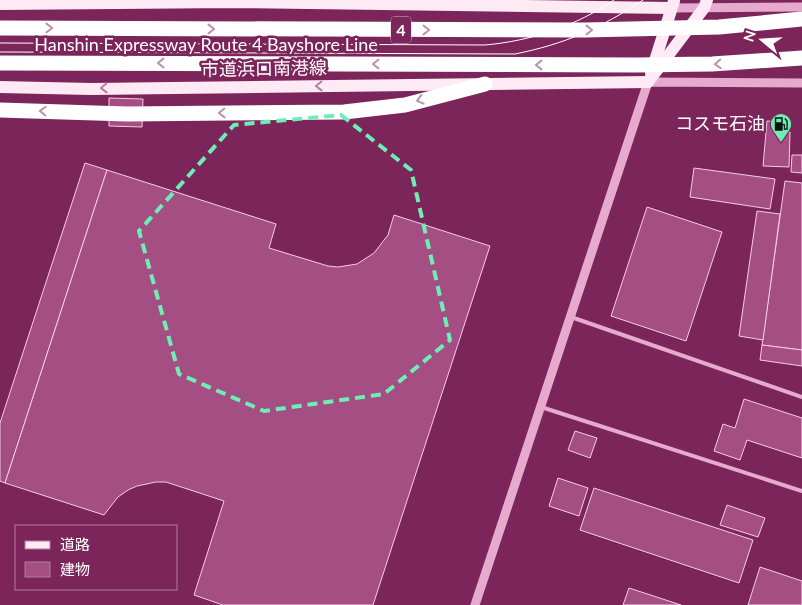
<svg xmlns="http://www.w3.org/2000/svg" width="802" height="605" font-family="Lato,'Noto Sans JP',sans-serif">
	<rect width="100%" height="100%" fill="#7c255a"/>
	<g fill="#a54e83" stroke="#f4cde5">
		<path d="M109 98 143 99 142 127 109 126Z"/>
		<path d="M767 121 787 122V132H790L789 167 763 166Z"/>
		<path d="M792 155H802V173L791 172Z"/>
		<path d="M85 163 107 170 5 483 0 481V423Z"/>
		<path d="M694 168 775 179 770 209 690 197Z"/>
		<path d="M107 170 276 224 269 248 328 266 338 267 357 264 374 253 388 235 394 215 490 246 373 605H223L194 595 224 501 166 482H156L137 486 128 490 118 497 104 515 5 483Z"/>
		<path d="M785 181 802 183V350L762 345Z"/>
		<path d="M647 207 722 232 686 341 611 316Z"/>
		<path d="M757 211 780 214 763 340 739 336Z"/>
		<path d="M762 345 802 350V366L760 360Z"/>
		<path d="M744 399 802 418V458L747 440 740 460 714 451 723 424 735 428Z"/>
		<path d="M575 431 597 438 590 458 568 450Z"/>
		<path d="M558 478 588 488 579 516 549 506Z"/>
		<path d="M594 488 753 540 739 583 580 530Z"/>
		<path d="M727 505 765 518 758 537 720 525Z"/>
		<path d="M760 567 802 581V605H748Z"/>
		<path d="M629 588 681 605H623Z"/>
	</g>
	<g fill="none" stroke-linecap="round" stroke-linejoin="round">
		<g stroke="#e5aace" stroke-width="4">
			<path d="M571 317 802 397"/>
			<path d="M541 407 802 491"/>
		</g>
		<g stroke="#e5aace" stroke-width="9">
			<path d="M671 8 802 7"/>
			<path d="M475 605 648 82 802 83"/>
		</g>
		<g stroke="#fdeaf4" stroke-width="12">
			<path d="M0 4 233 2 671 8"/>
			<path d="M651 73 674 1"/>
			<path d="M648 82 704 8 707 0"/>
			<path d="M0 87 91 89 648 82"/>
		</g>
		<path stroke="#fff" stroke-width="15" d="M0 110 127 114 344 112 405 105 485 84"/>
		<g stroke="#fff" stroke-width="1">
			<path d="M0 43 485 45C531 41 576 26 614 0"/>
			<path d="M0 52 515 54C565 44 601 28 643 0"/>
		</g>
		<g stroke="#fff" stroke-width="15">
			<path d="M0 28 585 30 719 27 802 19"/>
			<path d="M0 63 636 65 712 64 802 58"/>
		</g>
	</g>
	<defs><path id="oneway-chevron" d="M-2-3.5L2.5 0L-2 3.5" fill="none" stroke-width="1.6" stroke-linecap="round" stroke-linejoin="round" transform="scale(1.25)"/></defs>
	<g stroke="#be92ac">
		<use href="#oneway-chevron" transform="translate(49 28)"/>
		<use href="#oneway-chevron" transform="translate(211 29)"/>
		<use href="#oneway-chevron" transform="translate(426 30)"/>
		<use href="#oneway-chevron" transform="translate(589 30)"/>
		<use href="#oneway-chevron" transform="translate(161 63) rotate(-180)"/>
		<use href="#oneway-chevron" transform="translate(376 64) rotate(-180)"/>
		<use href="#oneway-chevron" transform="translate(718 64) rotate(177)"/>
		<use href="#oneway-chevron" transform="translate(539 65) rotate(-180)"/>
		<use href="#oneway-chevron" transform="translate(420 100) rotate(165)"/>
		<use href="#oneway-chevron" transform="translate(43 111) rotate(-178)"/>
		<use href="#oneway-chevron" transform="translate(222 113) rotate(179)"/>
	</g>
	<g stroke="#b67e9f">
		<use href="#oneway-chevron" transform="translate(319 86) rotate(179)"/>
		<use href="#oneway-chevron" transform="translate(104 88) rotate(179)"/>
	</g>
	<path fill="none" stroke="#6eeeb4" stroke-width="4" stroke-dasharray="10 6" stroke-linejoin="round" d="M341 115 411 170 450 340 384 394 264 411 179 374 139 231 234 125Z"/>
	<defs>
		<g id="fuel-pin" transform="scale(1.125)"><path d="M0 17L-7.5 6A9.5 9.5 0 1 1 7.5 6Z" fill="#6eeeb4" stroke="#7c255a"/><path d="M-5.5-6h7V0h2V4h1.3V-2.5L3-4.5l.8-.8L6-3V5H2.5V1h-1V6h-7ZM-4.2-4.7v3.2H.2V-4.7Z" fill="#111"/></g>
	</defs>
	<g fill-rule="evenodd">
		<use href="#fuel-pin" x="781" y="124"/>
	</g>
	<g text-anchor="middle" stroke-width="5" stroke-linejoin="round" paint-order="stroke">
		<rect fill="#7c255a" stroke="#d8bece" stroke-width="1" x="391" y="16.5" width="20" height="27" rx="4"/>
		<g font-size="16" font-weight="bold" fill="#fff">
			<text x="401" y="36">4</text>
		</g>
		<g font-size="18" fill="#fff" stroke="#7c255a">
			<text x="206" y="51">Hanshin Expressway Route 4 Bayshore Line</text>
			<text transform="translate(264 69) rotate(-1)" y="6">市道浜口南港線</text>
		</g>
		<g font-size="18" fill="#fff" stroke="#7c255a" text-anchor="end">
			<text x="765" y="130">コスモ石油</text>
		</g>
	</g>
	<rect x="15" y="525" width="162" height="65" fill="#7c255a" stroke="#b07c9c"/>
	<rect x="25" y="541" width="25" height="8" fill="#fdeaf4" stroke="#b07c9c"/>
	<text x="60" y="550" font-size="15" fill="#ffffff">道路</text>
	<rect x="25" y="562" width="25" height="15" fill="#a54e83" stroke="#b07c9c"/>
	<text x="60" y="575" font-size="15" fill="#ffffff">建物</text>
	<g transform="translate(762 40) rotate(288)" stroke="#7c255a" stroke-width="4" paint-order="stroke">
	<path d="M0-4L9 19L0 12L-9 19Z" fill="#ffffff"/>
	<text y="-8" font-size="14" font-weight="bold" text-anchor="middle" fill="#ffffff">N</text>
	</g>
</svg>
